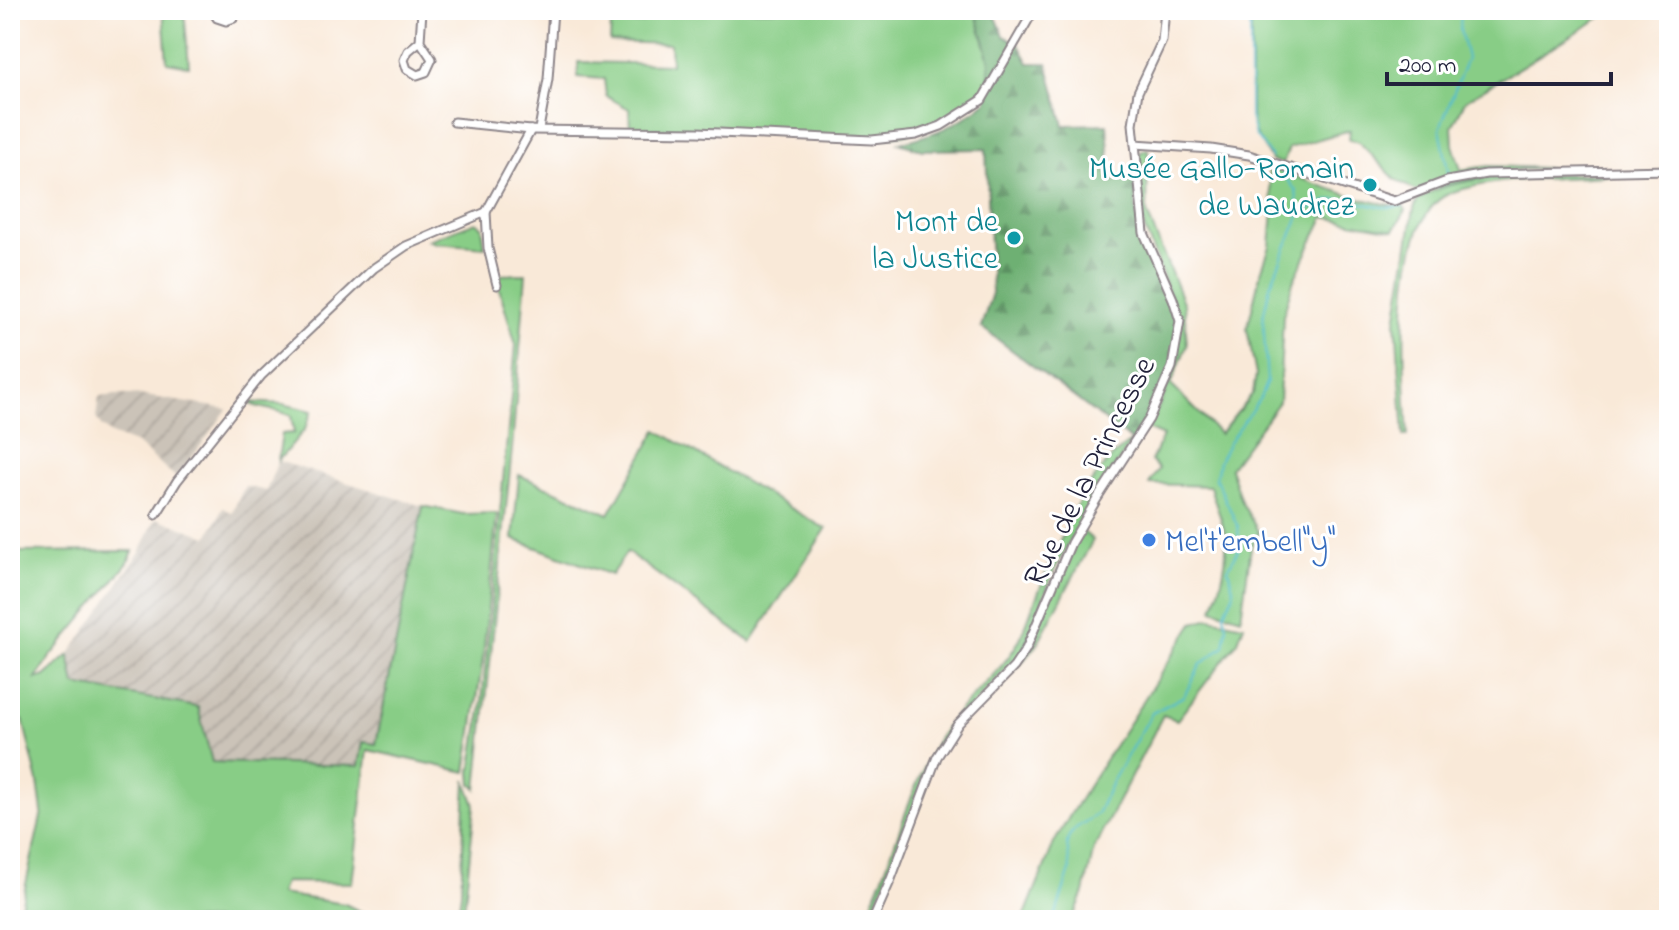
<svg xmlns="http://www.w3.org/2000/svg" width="1679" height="930" font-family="'Indie Flower',sans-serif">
	<defs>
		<pattern id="industrial-furrows" width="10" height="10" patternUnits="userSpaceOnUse" patternTransform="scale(2)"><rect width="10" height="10" fill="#cbc3b8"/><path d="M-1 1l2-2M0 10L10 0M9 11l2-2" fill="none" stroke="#aea79f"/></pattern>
		<pattern id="forest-firs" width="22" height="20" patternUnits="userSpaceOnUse" patternTransform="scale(2)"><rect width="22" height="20" fill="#6eb073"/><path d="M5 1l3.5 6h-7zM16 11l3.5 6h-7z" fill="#5a8f60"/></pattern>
	</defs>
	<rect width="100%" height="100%" fill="#fff"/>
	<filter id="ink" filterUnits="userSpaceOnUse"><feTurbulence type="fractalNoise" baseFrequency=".0125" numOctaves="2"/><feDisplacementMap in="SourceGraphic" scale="16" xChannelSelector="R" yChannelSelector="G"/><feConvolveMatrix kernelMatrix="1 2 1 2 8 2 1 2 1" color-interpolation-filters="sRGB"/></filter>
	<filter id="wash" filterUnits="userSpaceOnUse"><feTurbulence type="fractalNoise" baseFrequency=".006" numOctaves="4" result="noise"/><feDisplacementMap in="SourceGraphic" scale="32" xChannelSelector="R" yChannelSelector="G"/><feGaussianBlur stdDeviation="1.8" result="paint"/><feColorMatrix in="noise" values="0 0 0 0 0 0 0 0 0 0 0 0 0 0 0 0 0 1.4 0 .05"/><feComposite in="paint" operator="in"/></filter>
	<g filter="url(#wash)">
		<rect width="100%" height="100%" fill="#f9e9d8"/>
		<g fill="url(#industrial-furrows)">
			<path d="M116 395H139L227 409 177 478 137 444 111 434 101 426 96 418 99 397Z"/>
			<path d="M278 461 422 506 376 745 363 742 359 766 212 762 198 707 74 685 69 655 140 552 156 518 208 537 223 508 232 513 245 486 266 491Z"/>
		</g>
		<g fill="#88cd86" stroke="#557860" stroke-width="2">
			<path d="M163 10H184L189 66 167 62Z"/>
			<path d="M643 10H975L990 61 988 91C952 117 935 131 890 137L630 128 629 109 606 96 604 79 578 77V62L671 64 670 44 610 42 611 24 642 23Z"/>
			<path d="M1251 10H1613L1465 101 1452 127 1453 145 1461 170 1487 166 1604 170 1521 169 1416 191 1395 179 1359 142 1349 140 1350 130 1289 148 1283 163 1272 161 1254 132 1251 116Z"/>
			<path d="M1148 149 1147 213 1184 305 1187 345 1171 385 1220 434 1253 393 1256 375 1247 329 1260 275 1270 246 1273 210 1268 167C1299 177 1374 208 1402 205L1406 210 1394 230 1324 217 1293 282 1283 316 1279 402 1230 468 1241 501 1259 533 1251 547 1241 618 1213 609C1221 586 1229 559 1225 534 1222 518 1214 502 1210 486L1149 484 1159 469 1151 461 1163 436 1147 429 1162 400 1178 359 1181 324 1144 227 1138 157 1142 151Z"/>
			<path d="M1628 174C1570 181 1506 174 1451 193 1390 215 1405 383 1408 436H1404L1396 321 1413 214C1414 208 1415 202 1421 198 1458 169 1580 175 1628 174Z"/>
			<path d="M476 222 482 226 485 247 435 243 428 240Z"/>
			<path d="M526 274 512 449 477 789 472 784 471 772 481 711 516 345 495 275Z"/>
			<path d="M247 402 283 404 312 411 305 429 278 461 282 434 294 433 291 416C277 408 257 410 247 402Z"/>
			<path d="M657 430 826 529 751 642 627 552 611 575 513 539 519 475 609 514Z"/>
			<path d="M1132 441 1086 510 1054 571 1021 653 954 725 924 776 907 829 869 920H864C893 862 906 796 938 739 959 703 994 681 1016 646 1025 632 1029 615 1035 601 1055 551 1084 470 1132 441Z"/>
			<path d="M423 506 463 514 497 513 483 659 466 772 368 750 352 883 284 882 280 894 345 904 378 920H18L42 812 38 782 23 720 10 721V552L133 551 128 563 51 656 36 679 45 676 69 655 75 685 198 707 212 762 359 766 363 742 376 744Z"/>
			<path d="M1081 530 1093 540 1036 646 999 689 1012 673Z"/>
			<path d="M1210 618 1244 625 1238 641 1177 720 1163 715 1094 848 1084 893 1072 920H1023L1054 843 1072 812 1193 623Z"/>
			<path d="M466 780 475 805 463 920H457L461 893Z"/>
		</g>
		<path fill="url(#forest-firs)" stroke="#486957" stroke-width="2" d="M975 10H993L1004 36 1018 43 1029 63H1047L1064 125 1107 124 1111 181 1135 177C1136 200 1135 222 1143 244 1155 280 1181 306 1177 347 1174 374 1146 418 1132 441L981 327 992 293 986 149 922 150 899 143C935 134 959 125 987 101L990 61Z"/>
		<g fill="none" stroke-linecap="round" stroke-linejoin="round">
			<g stroke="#53bdcf" stroke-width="2">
				<path d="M1250 10V117L1255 135 1272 158"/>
				<path d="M1449 177 1440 128 1467 58 1460 30 1461 10"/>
				<path d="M1300 215C1350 181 1357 214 1402 206"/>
				<path d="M1054 920 1070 870 1067 843 1069 836 1076 828 1097 814 1113 780 1152 713 1184 696 1201 664 1224 646 1227 627 1224 615 1234 592 1228 569 1239 548 1238 527 1216 479 1219 461 1228 444 1260 398 1267 381 1263 317 1270 286 1299 216 1296 191 1278 167"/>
			</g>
		</g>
	</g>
	<g filter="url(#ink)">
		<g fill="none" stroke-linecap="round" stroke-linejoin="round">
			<g stroke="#8e868a" stroke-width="11">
				<g id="street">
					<path d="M212 10 217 18 226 21 234 18 240 10"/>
					<path d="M486 10 553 12"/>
					<path d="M420 41 408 51 404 60 407 69 417 75 426 72 432 59 420 41 422 10"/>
					<path d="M454 122 531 130 698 132 872 140 916 135 941 126 982 100 1034 10"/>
					<path d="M539 129 548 79 553 10"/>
					<path d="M1135 144 1211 149 1249 155 1394 201 1447 181 1486 174 1669 170"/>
					<path d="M497 285 488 248 486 212 531 130"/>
					<path d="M156 515 177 481 261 376 374 268 406 246 486 212"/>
					<path d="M873 920 891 879 937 757 958 724 1014 667 1026 649 1071 543 1097 499 1149 419 1172 367 1180 321 1173 299 1144 233 1133 124 1138 92 1162 41 1165 10"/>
				</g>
			</g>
			<use href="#street" stroke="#fff" stroke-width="7"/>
		</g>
	</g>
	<g fill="#0f9aa8" stroke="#fff" stroke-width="3">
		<circle cx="1370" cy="185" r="8"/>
		<circle cx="1014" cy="238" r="8"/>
	</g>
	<circle fill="#3f7fe0" stroke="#fff" stroke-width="3" cx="1149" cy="540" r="8"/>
	<g text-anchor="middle" stroke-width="6" stroke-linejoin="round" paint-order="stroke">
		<g font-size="32" fill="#0d838f" stroke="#fff" text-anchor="end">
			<text x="1354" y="178">Musée Gallo-Romain<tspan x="1354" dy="37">de Waudrez</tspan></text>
			<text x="998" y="231">Mont de<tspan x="998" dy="37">la Justice</tspan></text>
		</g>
		<g font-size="32" fill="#22223b" stroke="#fff">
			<text transform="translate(1088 471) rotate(-63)" y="11">Rue de la Princesse</text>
		</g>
		<g font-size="32" fill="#366cbe" stroke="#fff" text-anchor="start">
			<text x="1165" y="551">Mel't'embell"y"</text>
		</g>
	</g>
	<rect width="1679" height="930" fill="none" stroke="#fff" stroke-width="40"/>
	<path d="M1387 72v12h224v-12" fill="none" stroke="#22223b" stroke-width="4"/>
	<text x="1399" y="72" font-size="24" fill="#22223b" stroke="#ffffff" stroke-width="6" paint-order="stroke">200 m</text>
</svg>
